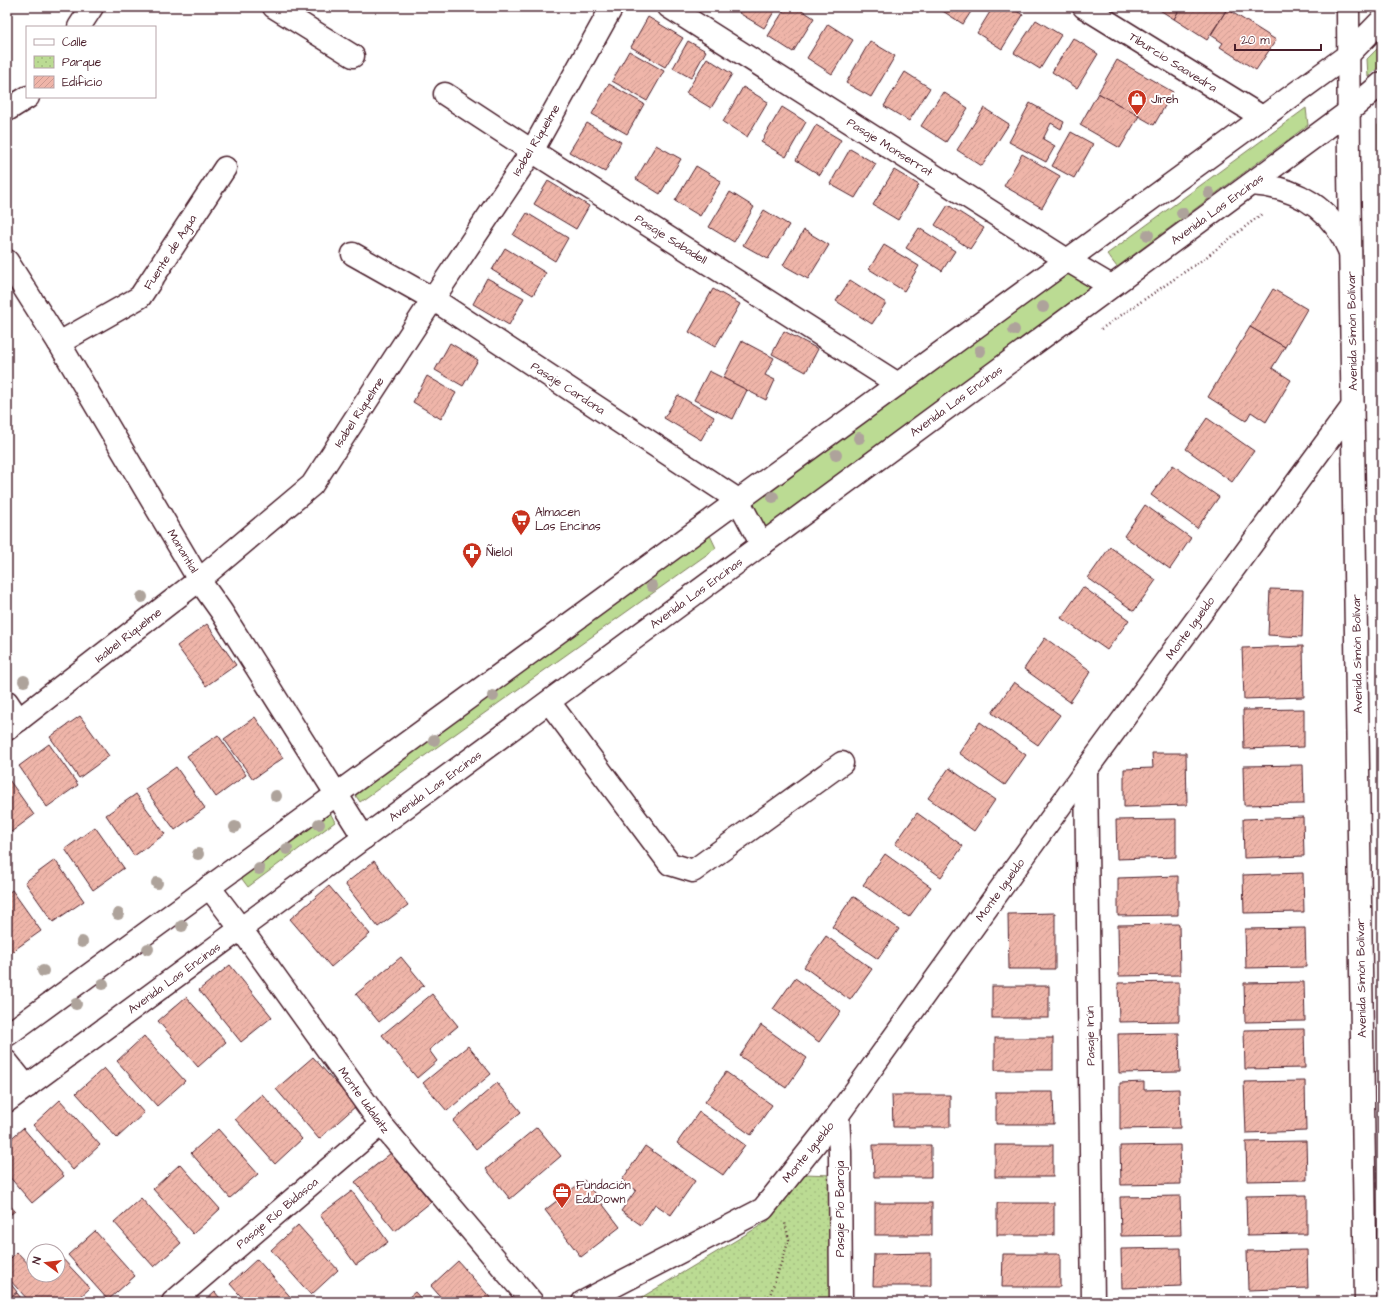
<svg xmlns="http://www.w3.org/2000/svg" width="1389" height="1309" font-family="'Architects Daughter',sans-serif">
	<defs>
		<pattern id="park-dots" width="8" height="8" patternUnits="userSpaceOnUse"><rect width="8" height="8" fill="#bbdb93"/><path d="M2 2h.1M6 6h.1" fill="none" stroke="#a2bc7f" stroke-width="1.8" stroke-linecap="round"/></pattern>
		<pattern id="building-hatch" width="6" height="6" patternUnits="userSpaceOnUse"><rect width="6" height="6" fill="#efb5a9"/><path d="M-1 1l2-2M0 6l6-6M5 7l2-2" fill="none" stroke="#ce9b92"/></pattern>
	</defs>
	<rect width="100%" height="100%" fill="#fff"/>
	<filter id="ink" filterUnits="userSpaceOnUse"><feTurbulence type="fractalNoise" baseFrequency=".025" numOctaves="2"/><feDisplacementMap in="SourceGraphic" scale="8" xChannelSelector="R" yChannelSelector="G"/><feConvolveMatrix kernelMatrix="1 2 1 2 8 2 1 2 1" color-interpolation-filters="sRGB"/></filter>
	<g filter="url(#ink)">
		<g fill="#bbdb93" stroke="#827d5f">
			<path d="M1382 44V64L1368 77 1367 59Z"/>
			<path d="M1306 108 1308 125 1117 267 1107 254Z"/>
			<path d="M1067 260 1111 286 762 545 738 500Z"/>
			<path d="M708 531 716 548 360 802 352 790Z"/>
			<path d="M328 809 335 822 248 887 239 875Z"/>
		</g>
		<g fill="url(#park-dots)" stroke="#827d5f">
			<path d="M1382 121V702L1378 125Z"/>
			<path d="M805 1174 831 1175 830 1302H634L768 1221Z"/>
		</g>
		<g fill="url(#building-hatch)" stroke="#4a1f2b">
			<path d="M742 7H777L764 28 739 13Z"/>
			<path d="M786 7H797L814 18 793 52 768 36Z"/>
			<path d="M939 7H974L963 24 938 8Z"/>
			<path d="M993 7H1010L1023 15 1002 49 977 33Z"/>
			<path d="M1155 7H1181L1174 19Z"/>
			<path d="M1181 7H1224L1227 9 1207 40 1174 19Z"/>
			<path d="M1227 9 1276 40 1256 70 1220 47 1223 43 1211 35Z"/>
			<path d="M648 17 683 38 665 67 631 47Z"/>
			<path d="M1036 20 1061 35 1040 69 1014 53Z"/>
			<path d="M828 24 853 40 832 74 807 58Z"/>
			<path d="M1073 38 1098 54 1077 88 1052 72Z"/>
			<path d="M688 41 706 51 691 78 673 68Z"/>
			<path d="M870 41 895 56 871 97 846 83Z"/>
			<path d="M629 51 664 71 647 101 612 81Z"/>
			<path d="M707 58 732 74 711 108 686 93Z"/>
			<path d="M1117 60 1173 92 1154 125 1098 93Z"/>
			<path d="M905 72 930 88 909 121 884 106Z"/>
			<path d="M609 84 644 104 627 134 592 114Z"/>
			<path d="M743 87 768 102 747 137 723 122Z"/>
			<path d="M943 92 968 108 946 142 921 126Z"/>
			<path d="M1098 93 1139 116 1120 148 1080 125Z"/>
			<path d="M1030 103 1064 122 1061 129 1051 123 1043 139 1055 146 1046 162 1009 142Z"/>
			<path d="M782 107 806 122 786 157 761 142Z"/>
			<path d="M984 108 1009 124 982 166 957 150Z"/>
			<path d="M587 123 621 142 605 172 569 152Z"/>
			<path d="M816 125 841 140 820 175 796 160Z"/>
			<path d="M1071 132 1093 144 1074 178 1052 166Z"/>
			<path d="M656 145 681 159 660 194 636 179Z"/>
			<path d="M850 149 876 164 855 198 830 184Z"/>
			<path d="M1022 154 1060 176 1042 208 1004 186Z"/>
			<path d="M696 166 721 181 700 216 675 201Z"/>
			<path d="M894 170 919 185 898 220 873 205Z"/>
			<path d="M548 181 589 206 576 229 534 204Z"/>
			<path d="M730 192 754 207 734 242 709 227Z"/>
			<path d="M948 205 984 228 970 249 935 225Z"/>
			<path d="M764 210 789 225 768 259 743 245Z"/>
			<path d="M527 213 568 238 555 261 513 235Z"/>
			<path d="M919 228 955 251 942 271 906 248Z"/>
			<path d="M804 230 829 245 808 279 783 265Z"/>
			<path d="M884 245 919 266 904 291 869 269Z"/>
			<path d="M505 248 546 273 533 295 492 270Z"/>
			<path d="M487 278 524 298 509 325 473 304Z"/>
			<path d="M850 280 886 303 872 324 836 301Z"/>
			<path d="M713 289 740 304 715 347 689 332Z"/>
			<path d="M1273 289 1307 309 1285 347 1250 327Z"/>
			<path d="M1250 327 1285 347 1272 368 1291 380 1266 422 1251 412 1246 421 1208 397Z"/>
			<path d="M784 331 818 349 806 372 772 354Z"/>
			<path d="M742 341 774 358 765 375 775 380 766 400 723 378Z"/>
			<path d="M450 343 478 360 463 386 435 370Z"/>
			<path d="M709 371 747 390 733 419 694 400Z"/>
			<path d="M427 376 456 393 441 419 413 402Z"/>
			<path d="M678 395 714 417 701 440 664 418Z"/>
			<path d="M1207 418 1254 451 1232 482 1186 449Z"/>
			<path d="M1173 465 1219 497 1197 528 1151 495Z"/>
			<path d="M1145 505 1191 538 1170 569 1124 536Z"/>
			<path d="M1110 547 1156 580 1134 611 1088 578Z"/>
			<path d="M1083 587 1129 620 1107 650 1061 618Z"/>
			<path d="M1270 589 1303 590 1302 637 1268 635Z"/>
			<path d="M207 624 236 665 206 686 177 646Z"/>
			<path d="M1045 638 1091 671 1070 702 1024 669Z"/>
			<path d="M1303 646 1304 697 1244 699 1242 648Z"/>
			<path d="M1014 682 1060 715 1038 745 992 713Z"/>
			<path d="M1304 709V747L1244 749 1243 710Z"/>
			<path d="M80 716 109 756 79 778 50 737Z"/>
			<path d="M255 717 283 758 253 779 224 739Z"/>
			<path d="M980 722 1026 755 1005 785 959 753Z"/>
			<path d="M218 735 246 775 216 797 187 756Z"/>
			<path d="M49 744 78 785 47 807 19 766Z"/>
			<path d="M1152 753H1186L1187 805 1124 807V769L1153 768Z"/>
			<path d="M1303 765 1304 804 1244 805 1243 766Z"/>
			<path d="M176 767 205 808 175 830 145 789Z"/>
			<path d="M949 768 995 800 974 831 928 798Z"/>
			<path d="M7 777 34 815 7 835Z"/>
			<path d="M136 794 165 834 134 856 106 815Z"/>
			<path d="M917 813 963 846 941 877 895 844Z"/>
			<path d="M1303 817 1304 856 1244 858 1243 819Z"/>
			<path d="M1176 819V857L1117 859 1116 820Z"/>
			<path d="M95 827 124 868 93 890 65 849Z"/>
			<path d="M885 854 931 887 909 917 863 885Z"/>
			<path d="M55 860 84 901 53 922 25 882Z"/>
			<path d="M374 861 408 905 378 927 345 884Z"/>
			<path d="M1303 873 1304 912 1244 913 1243 875Z"/>
			<path d="M1178 876V915L1118 916V878Z"/>
			<path d="M329 886 370 934 331 967 290 919Z"/>
			<path d="M12 890 41 931 10 953 7 948V894Z"/>
			<path d="M853 896 899 929 878 959 832 927Z"/>
			<path d="M1055 913V969H1009L1008 914Z"/>
			<path d="M1179 924 1180 975 1119 976 1118 925Z"/>
			<path d="M1305 928 1306 967 1246 968 1245 929Z"/>
			<path d="M826 936 872 969 850 1000 804 967Z"/>
			<path d="M401 957 424 985 379 1022 356 994Z"/>
			<path d="M230 965 272 1017 241 1042 199 990Z"/>
			<path d="M795 978 841 1011 819 1042 773 1009Z"/>
			<path d="M1179 982V1021L1119 1022 1118 983Z"/>
			<path d="M1304 982 1305 1021 1245 1022 1244 983Z"/>
			<rect x="992" y="986" width="57" height="32"/>
			<path d="M432 994 458 1026 429 1050 437 1061 417 1078 382 1035Z"/>
			<path d="M186 997 226 1042 198 1067 158 1021Z"/>
			<path d="M761 1025 807 1058 786 1088 740 1056Z"/>
			<path d="M1304 1029 1305 1068 1245 1069 1244 1030Z"/>
			<path d="M1179 1033 1180 1072 1119 1073 1118 1034Z"/>
			<path d="M144 1036 185 1081 157 1106 117 1061Z"/>
			<rect x="995" y="1038" width="58" height="32"/>
			<path d="M468 1046 491 1074 447 1111 423 1083Z"/>
			<path d="M313 1057 356 1106 319 1139 276 1089Z"/>
			<path d="M104 1068 144 1113 117 1138 76 1093Z"/>
			<path d="M726 1072 772 1105 751 1135 705 1102Z"/>
			<path d="M1305 1081 1306 1131 1246 1133 1244 1082Z"/>
			<path d="M1144 1082V1090L1179 1089 1180 1128 1120 1129V1083Z"/>
			<path d="M497 1083 521 1112 476 1149 453 1121Z"/>
			<path d="M996 1092H1053L1054 1124H996Z"/>
			<path d="M262 1094 302 1139 275 1164 235 1119Z"/>
			<path d="M892 1095H950V1127H893Z"/>
			<path d="M60 1100 100 1145 73 1170 33 1125Z"/>
			<path d="M699 1112 745 1145 723 1175 677 1143Z"/>
			<path d="M537 1127 561 1156 510 1199 486 1169Z"/>
			<path d="M23 1128 64 1176 32 1203 7 1174V1142Z"/>
			<path d="M218 1129 258 1174 230 1198 191 1153Z"/>
			<path d="M1306 1141 1307 1180 1247 1181 1246 1142Z"/>
			<path d="M873 1145H931V1177H874Z"/>
			<rect x="995" y="1145" width="58" height="32"/>
			<path d="M1180 1145 1181 1184 1121 1185 1120 1146Z"/>
			<path d="M645 1146 695 1181 671 1215 655 1204 641 1225 621 1211 636 1190 622 1180Z"/>
			<path d="M391 1153 431 1202 395 1231 355 1182Z"/>
			<path d="M180 1164 220 1209 193 1234 153 1189Z"/>
			<path d="M584 1180 620 1227 581 1257 545 1210Z"/>
			<path d="M352 1191 388 1242 356 1265 320 1215Z"/>
			<path d="M1307 1195V1234L1247 1235 1246 1196Z"/>
			<path d="M1180 1196 1181 1235 1121 1236 1120 1197Z"/>
			<path d="M141 1198 181 1243 154 1267 114 1222Z"/>
			<path d="M7 1202 15 1211 7 1217Z"/>
			<rect x="875" y="1203" width="57" height="32"/>
			<rect x="997" y="1203" width="57" height="32"/>
			<path d="M298 1225 338 1270 311 1295 271 1250Z"/>
			<path d="M95 1231 135 1276 108 1300 68 1255Z"/>
			<path d="M1181 1248 1182 1286 1122 1288 1121 1249Z"/>
			<path d="M1307 1250 1308 1288 1248 1290 1247 1251Z"/>
			<path d="M17 1252 34 1270V1275L39 1276 58 1275V1258L60 1256 90 1288 78 1299 81 1302H30L7 1277V1262Z"/>
			<path d="M931 1253V1286H873L874 1254Z"/>
			<path d="M1003 1254H1060V1287H1002Z"/>
			<path d="M257 1259 295 1302H246L230 1284Z"/>
			<path d="M458 1261 494 1302H445L431 1286Z"/>
			<path d="M7 1279 17 1292 7 1299Z"/>
			<path d="M215 1292 223 1302H204Z"/>
			<path d="M415 1292 424 1302H403Z"/>
			<path d="M17 1293 24 1302H7V1301Z"/>
		</g>
		<g fill="none" stroke-linecap="round" stroke-linejoin="round">
			<g stroke="#4a1f2b" stroke-width="25">
				<g id="minor">
					<path d="M274 7 353 56"/>
					<path d="M669 7 1067 260 1111 286"/>
					<path d="M1084 7 1262 117"/>
					<path d="M1348 7 1349 169 1366 1302"/>
					<path d="M79 27 92 7"/>
					<path d="M445 94 532 151 898 384"/>
					<path d="M7 110 28 97"/>
					<path d="M353 254 433 299 738 500 762 545"/>
					<path d="M7 261 59 343 199 580 221 611 364 838"/>
					<path d="M59 343 140 297 225 168"/>
					<path d="M7 702 19 720"/>
					<path d="M549 702 670 864 693 871 842 763"/>
					<path d="M7 729 199 580 312 485 433 299 532 151 612 7"/>
					<path d="M1086 770 1093 1302"/>
					<path d="M209 887 241 929 381 1124 532 1302"/>
					<path d="M838 1115 840 1152 841 1302"/>
					<path d="M173 1302 381 1124"/>
					<path d="M583 1302 763 1209 838 1115 1086 770 1353 406"/>
				</g>
			</g>
			<g stroke="#4a1f2b" stroke-width="25">
				<g id="major">
					<path d="M1251 184C1297 187 1332 208 1350 252"/>
					<path d="M7 1035 1348 55 1382 20"/>
					<path d="M7 1062 27 1087"/>
					<path d="M7 1101 1321 132 1348 112 1382 83"/>
				</g>
			</g>
			<g stroke="#4a1f2b" stroke-width="2.5" stroke-dasharray="1 3" stroke-linecap="butt">
				<path d="M1101 329 1205 258 1263 213"/>
				<path d="M763 1302 770 1295 789 1240 785 1223"/>
			</g>
			<use href="#minor" stroke="#fff" stroke-width="22"/>
			<use href="#major" stroke="#fff" stroke-width="22"/>
		</g>
		<g fill="#aea39b">
			<circle cx="1209" cy="193" r="6"/>
			<circle cx="1182" cy="213" r="6"/>
			<circle cx="1148" cy="235" r="6"/>
			<circle cx="1043" cy="307" r="6"/>
			<circle cx="1014" cy="330" r="6"/>
			<circle cx="980" cy="351" r="6"/>
			<circle cx="859" cy="438" r="6"/>
			<circle cx="836" cy="455" r="6"/>
			<circle cx="773" cy="497" r="6"/>
			<circle cx="652" cy="586" r="6"/>
			<circle cx="142" cy="597" r="6"/>
			<circle cx="24" cy="681" r="6"/>
			<circle cx="493" cy="696" r="6"/>
			<circle cx="434" cy="740" r="6"/>
			<circle cx="276" cy="796" r="6"/>
			<circle cx="319" cy="824" r="6"/>
			<circle cx="235" cy="827" r="6"/>
			<circle cx="287" cy="849" r="6"/>
			<circle cx="198" cy="854" r="6"/>
			<circle cx="259" cy="869" r="6"/>
			<circle cx="157" cy="883" r="6"/>
			<circle cx="118" cy="914" r="6"/>
			<circle cx="182" cy="926" r="6"/>
			<circle cx="82" cy="942" r="6"/>
			<circle cx="148" cy="949" r="6"/>
			<circle cx="43" cy="971" r="6"/>
			<circle cx="103" cy="984" r="6"/>
			<circle cx="76" cy="1004" r="6"/>
		</g>
	</g>
	<defs>
		<g id="shop-pin" transform="scale(1)"><path d="M0 17L-7.5 6A9.5 9.5 0 1 1 7.5 6Z" fill="#c8321e" stroke="#fff"/><path d="M-5-2.5h2.3a2.7 3.5 0 0 1 5.4 0H5L5.5 6h-11ZM-1.5-2.5h3a1.5 2.3 0 0 0-3 0Z" fill="#fff"/></g>
		<g id="supermarket-pin" transform="scale(1)"><path d="M0 17L-7.5 6A9.5 9.5 0 1 1 7.5 6Z" fill="#c8321e" stroke="#fff"/><path d="M-6-5.5h2.5l.6 2H6L4.5 2H-2.5L-4.4-4H-6ZM-1.5 3.2a1.3 1.3 0 1 0 .1 0ZM3 3.2a1.3 1.3 0 1 0 .1 0Z" fill="#fff"/></g>
		<g id="pharmacy-pin" transform="scale(1)"><path d="M0 17L-7.5 6A9.5 9.5 0 1 1 7.5 6Z" fill="#c8321e" stroke="#fff"/><path d="M-2-6h4v4h4v4h-4v4h-4v-4h-4v-4h4Z" fill="#fff"/></g>
		<g id="office-pin" transform="scale(1)"><path d="M0 17L-7.5 6A9.5 9.5 0 1 1 7.5 6Z" fill="#c8321e" stroke="#fff"/><path d="M-6-3h4V-5.5h4V-3h4V5H-6ZM-1-4.5V-3h2v-1.5ZM-6 0V1H6V0Z" fill="#fff"/></g>
	</defs>
	<g fill-rule="evenodd">
		<use href="#shop-pin" x="1137" y="99"/>
		<use href="#supermarket-pin" x="521" y="519"/>
		<use href="#pharmacy-pin" x="472" y="552"/>
		<use href="#office-pin" x="562" y="1192"/>
	</g>
	<g text-anchor="middle" stroke-width="4" stroke-linejoin="round" paint-order="stroke">
		<g font-size="12" fill="#4a1f2b" stroke="#fff">
			<text transform="translate(1173 62) rotate(32)" y="4">Tiburcio Saavedra</text>
			<text transform="translate(536 140) rotate(-59)" y="4">Isabel Riquelme</text>
			<text transform="translate(890 147) rotate(32)" y="4">Pasaje Monserrat</text>
			<text transform="translate(1217 209) rotate(-36)" y="4">Avenida Las Encinas</text>
			<text transform="translate(671 239) rotate(32)" y="4">Pasaje Sabadell</text>
			<text transform="translate(170 252) rotate(-57)" y="4">Fuente de Agua</text>
			<text transform="translate(1352 331) rotate(-91)" y="4">Avenida Simón Bolívar</text>
			<text transform="translate(568 388) rotate(33)" y="4">Pasaje Cardona</text>
			<text transform="translate(956 401) rotate(-36)" y="4">Avenida Las Encinas</text>
			<text transform="translate(359 412) rotate(-57)" y="4">Isabel Riquelme</text>
			<text transform="translate(183 551) rotate(59)" y="4">Manantial</text>
			<text transform="translate(696 593) rotate(-36)" y="4">Avenida Las Encinas</text>
			<text transform="translate(1190 628) rotate(-54)" y="4">Monte Igueldo</text>
			<text transform="translate(128 635) rotate(-38)" y="4">Isabel Riquelme</text>
			<text transform="translate(1357 654) rotate(-91)" y="4">Avenida Simón Bolívar</text>
			<text transform="translate(435 786) rotate(-36)" y="4">Avenida Las Encinas</text>
			<text transform="translate(1000 890) rotate(-54)" y="4">Monte Igueldo</text>
			<text transform="translate(174 978) rotate(-36)" y="4">Avenida Las Encinas</text>
			<text transform="translate(1361 978) rotate(-91)" y="4">Avenida Simón Bolívar</text>
			<text transform="translate(1090 1036) rotate(-91)" y="4">Pasaje Irún</text>
			<text transform="translate(364 1100) rotate(54)" y="4">Monte Udalaitz</text>
			<text transform="translate(808 1152) rotate(-51)" y="4">Monte Igueldo</text>
			<text transform="translate(840 1209) rotate(-90)" y="4">Pasaje Pío Baroja</text>
			<text transform="translate(277 1213) rotate(-40)" y="4">Pasaje Río Bidasoa</text>
		</g>
		<g font-size="12" fill="#4a1f2b" stroke="#fff" text-anchor="start">
			<text x="1151" y="103">Jireh</text>
			<text x="535" y="516">Almacen<tspan x="535" dy="14">Las Encinas</tspan></text>
			<text x="486" y="556">Ñielol</text>
			<text x="576" y="1189">Fundación<tspan x="576" dy="14">EduDown</tspan></text>
		</g>
	</g>
	<rect width="1389" height="1309" fill="none" stroke="#fff" stroke-width="24"/>
	<rect x="12" y="12" width="1365" height="1285" fill="none" stroke="#4a1f2b" stroke-width="1.5" filter="url(#ink)"/>
	<rect x="26" y="26" width="130" height="72" fill="#ffffff" stroke="#b7a5aa"/>
	<rect x="34" y="39" width="20" height="6" fill="#ffffff" stroke="#b7a5aa"/>
	<text x="62" y="46" font-size="12" fill="#4a1f2b">Calle</text>
	<rect x="34" y="56" width="20" height="12" fill="url(#park-dots)" stroke="#b7a5aa"/>
	<text x="62" y="66" font-size="12" fill="#4a1f2b">Parque</text>
	<rect x="34" y="76" width="20" height="12" fill="url(#building-hatch)" stroke="#b7a5aa"/>
	<text x="62" y="86" font-size="12" fill="#4a1f2b">Edificio</text>
	<g transform="translate(46 1263) rotate(285)"><circle r="19" fill="#ffffff" stroke="#b7a5aa"/>
	<path d="M0-3L7 15L0 10L-7 15Z" fill="#c8321e"/>
	<text y="-6" font-size="11" font-weight="bold" text-anchor="middle" fill="#4a1f2b">N</text>
	</g>
	<path d="M1235 44v6h86v-6" fill="none" stroke="#4a1f2b" stroke-width="2"/>
	<text x="1241" y="44" font-size="12" fill="#4a1f2b" stroke="#ffffff" stroke-width="3" paint-order="stroke">20 m</text>
</svg>
